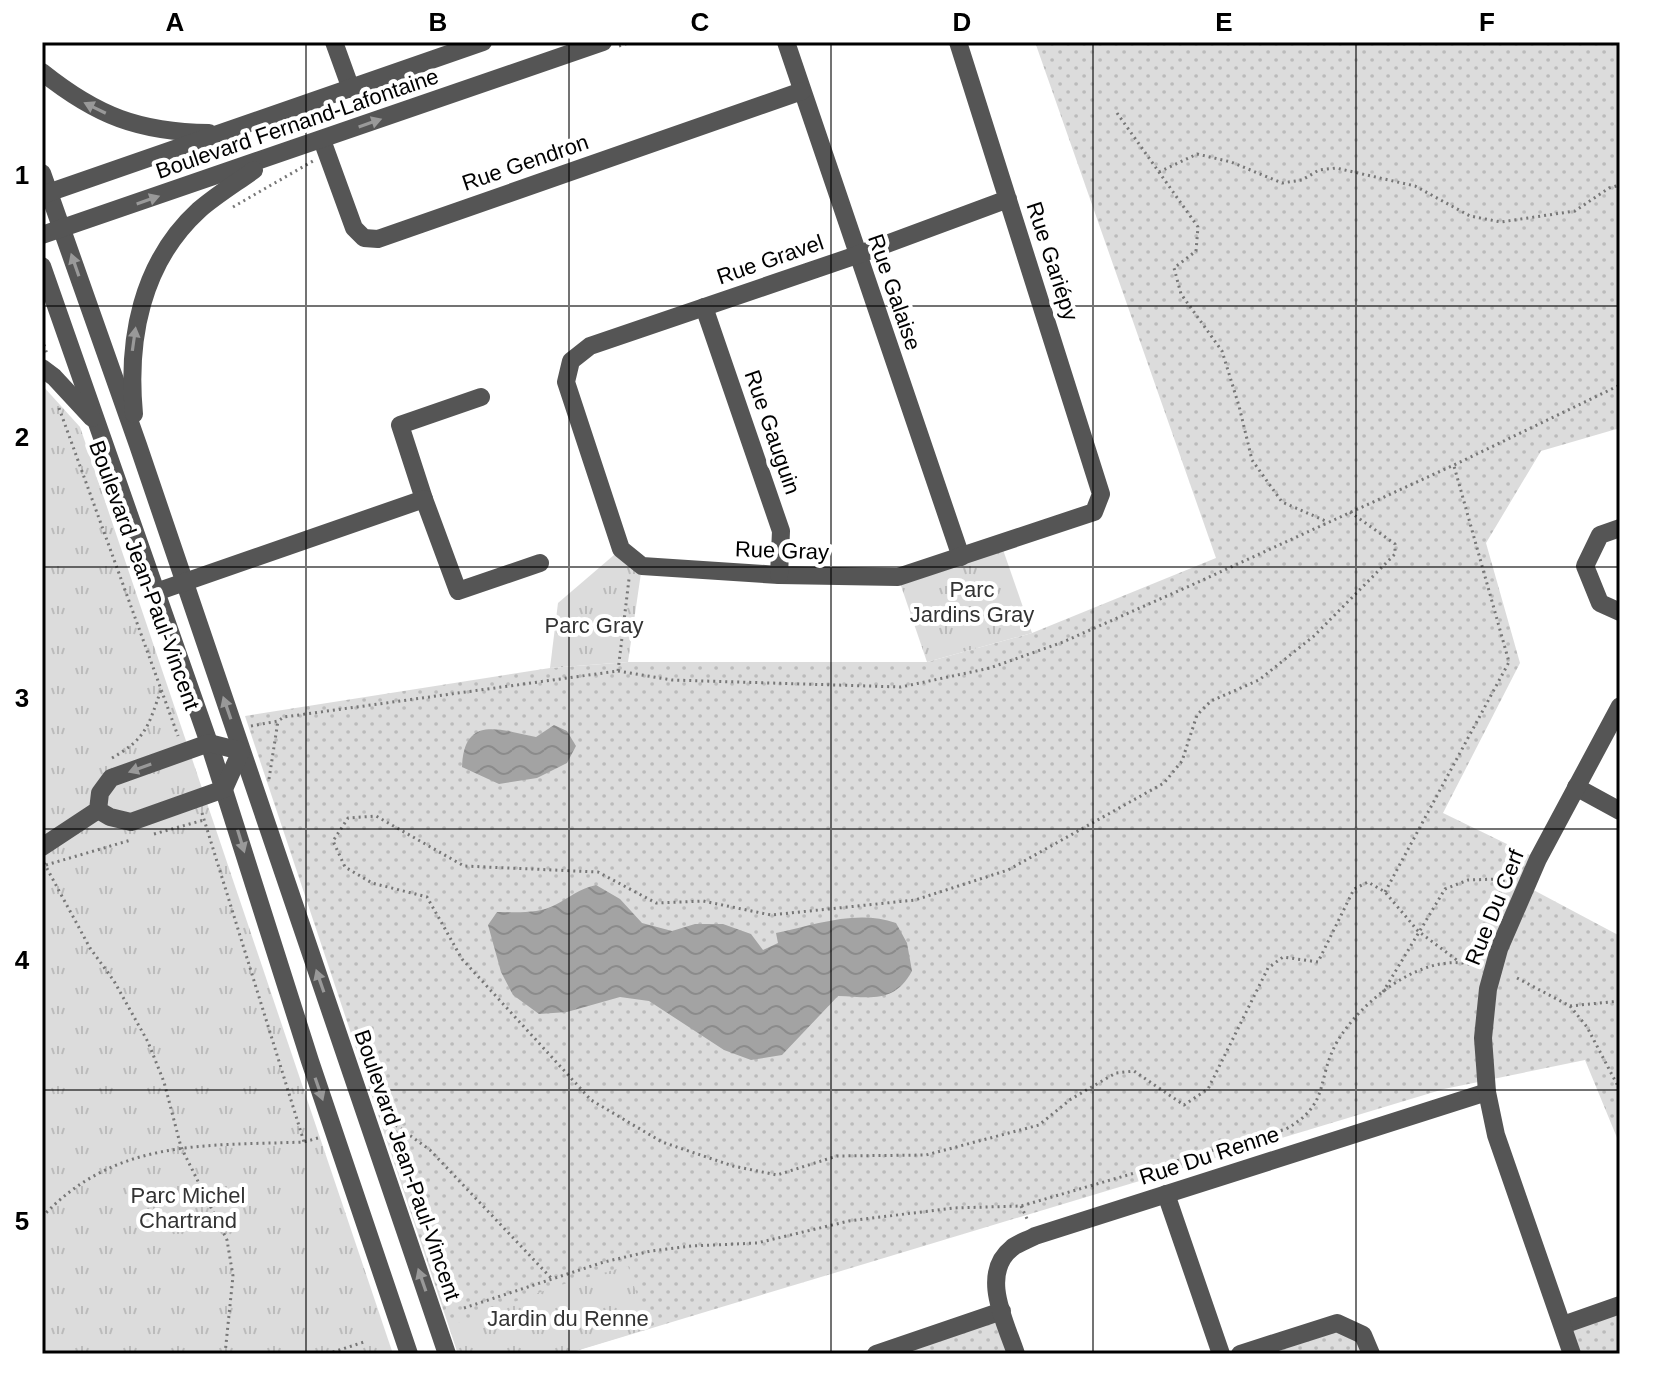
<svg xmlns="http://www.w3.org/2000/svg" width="1662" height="1396" font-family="Helvetica,sans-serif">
	<defs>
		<pattern id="grass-dots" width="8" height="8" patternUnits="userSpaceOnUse" patternTransform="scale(2)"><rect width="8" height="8" fill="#dcdcdc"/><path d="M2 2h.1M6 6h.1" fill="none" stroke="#bbb" stroke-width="1.8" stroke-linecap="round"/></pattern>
		<pattern id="park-tufts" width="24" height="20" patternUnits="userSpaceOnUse" patternTransform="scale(2)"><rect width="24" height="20" fill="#dcdcdc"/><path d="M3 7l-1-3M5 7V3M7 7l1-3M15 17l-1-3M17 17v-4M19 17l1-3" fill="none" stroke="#bbb"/></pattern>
		<pattern id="water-waves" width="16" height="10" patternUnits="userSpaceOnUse" patternTransform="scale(2)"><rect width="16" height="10" fill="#a3a3a3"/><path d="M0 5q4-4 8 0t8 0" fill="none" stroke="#8b8b8b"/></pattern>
	</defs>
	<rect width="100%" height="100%" fill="#fff"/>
	<g fill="url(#grass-dots)">
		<path d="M1035 42H1620V428L1541 451 1486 543 1520 663 1443 813 1538 859 1526 886 1620 936V1145L1585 1060 1444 1089 566 1354H458L245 716 550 668 628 662H927L1032 633 1216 558Z"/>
		<path d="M1620 1305V1354H1572L1563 1325Z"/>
		<path d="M1002 1311 1016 1354H876Z"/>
		<path d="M1337 1323 1370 1354H1240Z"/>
	</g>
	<g fill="url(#park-tufts)">
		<path d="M42 385 80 427 393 1354H42Z"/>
		<path d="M1001 544 1032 633 927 662 898 577Z"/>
		<path d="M621 549 642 566 628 662 550 668 558 603Z"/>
		<path d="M628 1266 647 1329 565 1354H458L449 1326 557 1286Z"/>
	</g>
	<g fill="url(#water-waves)">
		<path d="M554 725 567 731 576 746 567 763 537 778 499 784 462 767C464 714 500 730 536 737Z"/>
		<path d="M596 885 620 899 642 923 672 931 695 924H723L751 934 763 950 778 943 776 933C815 925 857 909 896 923L907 943 912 971C894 1004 871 997 838 996L782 1055 751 1060 724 1050 649 1001 620 997 567 1012 539 1014 513 995 501 972 488 925 497 912C515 912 539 914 555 905 571 897 578 889 596 885Z"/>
	</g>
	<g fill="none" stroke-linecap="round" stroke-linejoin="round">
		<g stroke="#777" stroke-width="3" stroke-dasharray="2 4" stroke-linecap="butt">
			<path d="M619 46 631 42"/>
			<path d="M1117 113 1198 227 1196 251 1174 268 1181 294 1222 351 1239 406 1252 460 1282 502 1328 522"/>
			<path d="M1159 172 1197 154 1231 162 1282 183 1302 180 1319 170 1336 168 1415 186 1470 216 1501 222 1575 211 1609 188 1620 185"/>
			<path d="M233 207 313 161"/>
			<path d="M42 339 47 354"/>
			<path d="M59 408 178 736"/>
			<path d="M1350 512 1395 544V554L1314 636 1259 680 1211 701 1197 715 1182 761 1164 783 1008 870 915 900 771 915 703 901 656 903 598 872 464 866 376 816 348 818 333 841 345 867 372 883 427 897 462 959 591 1100 662 1142 733 1166 777 1175 837 1156 926 1155 1039 1125 1071 1099 1116 1073 1134 1071 1184 1105 1208 1089 1268 968 1283 957 1318 962 1354 889 1368 882 1385 892 1418 931 1458 961"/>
			<path d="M618 671 672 680 901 687 990 668 1063 642 1194 584 1454 465 1620 385"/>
			<path d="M251 726 278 721 284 717 618 671 629 579"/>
			<path d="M112 758C147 738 148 726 161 690"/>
			<path d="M269 779 278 721"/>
			<path d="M202 813 304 1142"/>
			<path d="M154 834 204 820"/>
			<path d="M44 863 90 948 114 981 148 1042 164 1082 181 1147 227 1240 233 1276 225 1354"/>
			<path d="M46 865 131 840"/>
			<path d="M1385 892 1509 662 1454 466"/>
			<path d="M1517 978 1570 1006 1587 1027 1620 1090"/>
			<path d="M1383 992 1445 889 1468 880 1498 879 1510 882"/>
			<path d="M1570 1006 1620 1001"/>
			<path d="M386 1118 430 1150 552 1279"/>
			<path d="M1021 1206 1028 1221"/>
			<path d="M42 1217C116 1138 205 1146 304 1142L318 1138"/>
			<path d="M464 1308 604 1262 651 1251 692 1246 757 1243 849 1221 953 1208 1021 1206 1286 1129C1331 1104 1316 1079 1337 1042 1361 1001 1423 951 1473 965"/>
			<path d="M327 1354 364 1342"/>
		</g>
		<g stroke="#555" stroke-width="18">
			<path d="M334 42 351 89"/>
			<path d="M786 42 961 557"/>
			<path d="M958 42 1101 494 1094 512 898 577 779 575 642 566 621 549 566 382 571 361 590 346 857 255 1008 199"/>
			<path d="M42 72C97 116 139 132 209 133"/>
			<path d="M322 140 354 228 364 238 378 239 802 91"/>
			<path d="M42 173 138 445 447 1354"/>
			<path d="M42 195 483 42"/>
			<path d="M42 235 603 42"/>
			<path d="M42 266 209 743 310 1061 409 1354"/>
			<path d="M704 307 781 531 779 575"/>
			<path d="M42 368 54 377 92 418"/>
			<path d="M134 414C127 340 141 263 199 210 215 196 236 183 254 170"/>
			<path d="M424 499 400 425 481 397"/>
			<path d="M1620 528 1600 535 1585 566 1600 603 1620 612"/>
			<path d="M156 592 424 499 458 591 540 563"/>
			<path d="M1576 787 1620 811"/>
			<path d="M42 847 98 810 100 793 111 778 209 743 241 751 224 789 131 822 110 817 98 810"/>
			<path d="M1166 1194 1221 1354"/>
			<path d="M1563 1325 1620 1305"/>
			<path d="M876 1354 1002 1311"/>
			<path d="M1016 1354C1006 1323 979 1274 1012 1248 1018 1243 1028 1240 1035 1236L1487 1092"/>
			<path d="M1240 1354 1337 1323 1363 1335 1371 1354"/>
			<path d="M1572 1354 1496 1135 1487 1092 1483 1038 1488 989 1499 949 1538 859 1620 706"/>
		</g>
	</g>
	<defs><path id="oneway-solid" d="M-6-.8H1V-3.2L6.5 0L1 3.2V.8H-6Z" transform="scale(2)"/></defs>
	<g fill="#999">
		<use href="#oneway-solid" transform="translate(95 108) rotate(-154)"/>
		<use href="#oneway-solid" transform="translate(370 123) rotate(-19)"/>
		<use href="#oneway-solid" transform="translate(148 200) rotate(-19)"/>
		<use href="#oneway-solid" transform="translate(75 265) rotate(-109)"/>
		<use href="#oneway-solid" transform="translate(134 339) rotate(-82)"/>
		<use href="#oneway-solid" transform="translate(227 708) rotate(-109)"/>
		<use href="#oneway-solid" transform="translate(140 768) rotate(160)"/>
		<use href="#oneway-solid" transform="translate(241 841) rotate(73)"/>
		<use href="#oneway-solid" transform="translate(320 981) rotate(-109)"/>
		<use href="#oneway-solid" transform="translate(319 1089) rotate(71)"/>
		<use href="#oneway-solid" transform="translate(422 1280) rotate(-109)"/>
	</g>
	<path fill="none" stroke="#000" stroke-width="2" stroke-opacity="0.55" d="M306 42V1354M569 42V1354M831 42V1354M1093 42V1354M1356 42V1354M42 306H1620M42 567H1620M42 829H1620M42 1090H1620"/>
	<g text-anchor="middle" stroke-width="8" stroke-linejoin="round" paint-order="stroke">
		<g font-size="22" fill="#000" stroke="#fff">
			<text transform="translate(297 123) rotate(-19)" y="8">Boulevard Fernand-Lafontaine</text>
			<text transform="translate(525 162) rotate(-19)" y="8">Rue Gendron</text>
			<text transform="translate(770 259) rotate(-19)" y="8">Rue Gravel</text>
			<text transform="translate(1053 261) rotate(72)" y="8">Rue Gariépy</text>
			<text transform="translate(895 292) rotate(71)" y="8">Rue Galaise</text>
			<text transform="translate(773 432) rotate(71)" y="8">Rue Gauguin</text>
			<text transform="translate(782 550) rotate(2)" y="8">Rue Gray</text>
			<text transform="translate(145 575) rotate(70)" y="8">Boulevard Jean-Paul-Vincent</text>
			<text transform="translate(1494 907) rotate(-68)" y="8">Rue Du Cerf</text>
			<text transform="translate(1209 1155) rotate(-18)" y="8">Rue Du Renne</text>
			<text transform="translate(408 1165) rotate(71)" y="8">Boulevard Jean-Paul-Vincent</text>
		</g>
		<g font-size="22" fill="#333" stroke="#fff">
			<text x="972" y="597">Parc<tspan x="972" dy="25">Jardins Gray</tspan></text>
			<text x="594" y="633">Parc Gray</text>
			<text x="188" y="1203">Parc Michel<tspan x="188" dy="25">Chartrand</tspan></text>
			<text x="568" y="1326">Jardin du Renne</text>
		</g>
	</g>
	<rect width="1662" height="1396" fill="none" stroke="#ffffff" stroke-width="88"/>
	<rect x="44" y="44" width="1574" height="1308" fill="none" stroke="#000" stroke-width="3"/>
	<g font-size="26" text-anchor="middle" font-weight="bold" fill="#000">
		<text x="175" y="31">A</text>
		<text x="438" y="31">B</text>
		<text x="700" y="31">C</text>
		<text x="962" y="31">D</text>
		<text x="1224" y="31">E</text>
		<text x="1487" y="31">F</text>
		<text x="22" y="184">1</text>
		<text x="22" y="446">2</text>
		<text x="22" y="707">3</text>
		<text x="22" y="969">4</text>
		<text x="22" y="1230">5</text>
	</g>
</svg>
